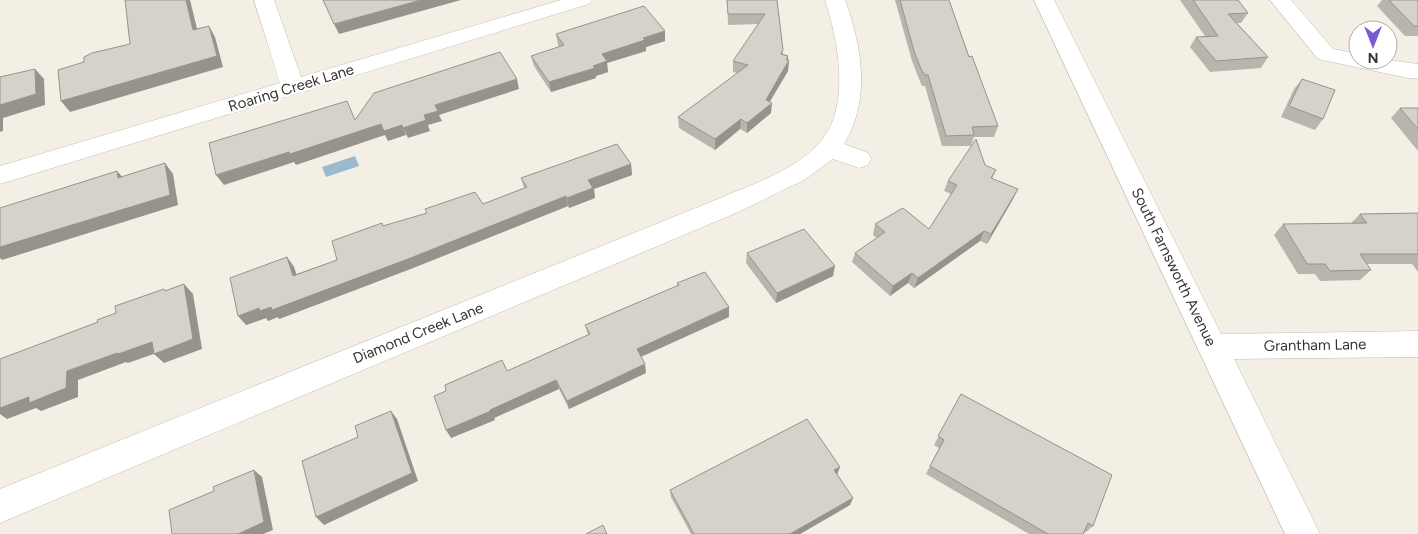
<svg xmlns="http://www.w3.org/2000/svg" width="1418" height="534" font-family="Figtree,sans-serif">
	<rect width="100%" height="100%" fill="#f4efe5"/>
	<path fill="#9bbace" d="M355 156 359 166 326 177 322 167Z"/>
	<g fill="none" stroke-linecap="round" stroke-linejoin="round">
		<g stroke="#c3beb5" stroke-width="1">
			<g id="street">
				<path d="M254 0H274L301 77 561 0H592L589 4 0 184V166L280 83Z"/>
				<path d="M825 0H845C862 46 871 100 844 144L868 153 871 159 868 165 859 168 833 159 804 180 736 213 0 523V489L718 199C752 184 796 171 821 141 851 106 838 39 825 0Z"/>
				<path d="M1034 0H1054L1221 334 1418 331V357L1234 359 1320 534H1285Z"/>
				<path d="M1270 0H1291L1333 49 1358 54V60H1388L1418 64V78H1408L1318 59Z"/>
			</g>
		</g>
		<use href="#street" fill="#fff" fill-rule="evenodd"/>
	</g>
	<g fill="#b9b5ad">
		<path d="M727 0H777L783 50V54L788 56V60H789L788 71 770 102 771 113 747 133 740 129 715 150 679 128 678 117 738 73 733 72V61L758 24 728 25Z"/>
		<path d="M895 0H949L969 57 998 126 994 137H974L971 146H942L925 86H922L919 79 912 61Z"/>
		<path d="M1180 0H1238L1248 13 1241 23H1237L1268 57 1261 68 1210 72 1190 47 1196 37 1205 36Z"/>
		<path d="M1382 0H1418V36H1405L1377 6Z"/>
		<path d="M556 34 665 41 646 47V51L607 63 608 72 596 76V78L551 92 534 66 531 56 559 47 558 45Z"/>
		<path d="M1302 79 1323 119 1315 130 1281 117 1294 89Z"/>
		<path d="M1400 108H1418V151L1391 118Z"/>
		<path d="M631 164 632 175 594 189 595 198 569 208 568 206 413 268 279 319 278 317 268 321 266 318 246 325 287 257 294 267 296 274 337 260 384 226 483 204 524 188 521 178Z"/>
		<path d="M985 165 996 170 992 179 1018 189 1013 199 987 244 980 241 914 288 908 283 890 296 852 262 855 253 877 238 873 235 875 224 929 229 951 194 944 191 948 181Z"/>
		<path d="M1418 213V272L1412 264H1366L1371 270 1360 280 1320 281 1315 274H1298L1274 235 1283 224H1350L1360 214Z"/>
		<path d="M747 253 833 276 776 303 746 263Z"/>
		<path d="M677 283 729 307V317L641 357 646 373 569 409 559 389 494 418 495 420 451 438 507 371 588 335 585 325 677 286Z"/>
		<path d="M961 394 1093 526 1085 533 1084 532 1083 534H1029L926 474 939 448 934 445Z"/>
		<path d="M837 474 853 498 850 505 800 534H691L671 497 670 490Z"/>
	</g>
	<g fill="#96938d">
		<path d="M186 0H190L200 41 193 30Z"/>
		<path d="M421 0H461L339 34 334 24Z"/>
		<path d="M209 26 215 37 223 67 70 112 61 101Z"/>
		<path d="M665 31V41L646 47V51L607 63 608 72 596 76V78L551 92 549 82 593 66 602 54 643 38Z"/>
		<path d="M788 56 787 63 789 60 788 71 766 107 772 103 771 113 747 133V123Z"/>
		<path d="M35 69 44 79 45 105 3 118V131L0 132V105Z"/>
		<path d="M517 79 519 89 439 115 442 121 428 125 430 131 408 138 403 128 424 115 435 105Z"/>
		<path d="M741 119 740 129 715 150V139Z"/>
		<path d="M381 124 402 125 406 135 388 141 385 135 296 165 294 162 224 185 216 175 289 152Z"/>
		<path d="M165 163 173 174 178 205 2 260 0 258V247Z"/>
		<path d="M631 164 632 175 594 189 595 198 569 208 567 198 588 180Z"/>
		<path d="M117 171 126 181 118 178Z"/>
		<path d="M1018 189 1013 199 987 244 991 234Z"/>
		<path d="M566 196 568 206 413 268 279 319 278 317 268 321 266 318 246 325 238 316Z"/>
		<path d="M984 231 980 241 914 288 918 278Z"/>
		<path d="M287 257 294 267 300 285 293 276Z"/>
		<path d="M835 266 833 276 776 303 777 293Z"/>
		<path d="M912 273 908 283 890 296 893 286Z"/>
		<path d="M184 284 193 294 202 349 164 363 154 354Z"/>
		<path d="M729 307V317L638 358 637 349Z"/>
		<path d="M152 342 162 351 128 363 126 362 78 380V397L41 411 36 408 7 419 0 414V408L67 371 117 353Z"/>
		<path d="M645 364 646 373 569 409 567 401Z"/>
		<path d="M556 380 559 389 494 418 495 420 451 438 446 430Z"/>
		<path d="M391 411 397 419 418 481 324 525 316 517Z"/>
		<path d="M840 467 837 475 834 470Z"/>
		<path d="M254 470 262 477 273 530 263 534H238Z"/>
		<path d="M853 498 850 505 800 534H790Z"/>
	</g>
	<g fill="#d7d2c9" stroke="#96938d">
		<path d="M125 0H186L193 30 209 26 217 56 61 101 58 70 84 62V57L92 53 130 44Z"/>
		<path d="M323 0H421L334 24Z"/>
		<path d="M727 0H777L783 50 781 54 788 56 786 60H789L766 100 772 103 747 123 741 119 715 139 678 117 748 65 733 61 765 14H728Z"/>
		<path d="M900 0H949L969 57 972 56 998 126 972 127 974 135 946 136 928 75H925L921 69 914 51Z"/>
		<path d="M1193 0H1238L1248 13 1228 14 1268 57 1216 61 1196 37 1218 36Z"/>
		<path d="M1389 0H1418V26H1414Z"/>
		<path d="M644 6 665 31 643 38 645 40 602 54 607 61 593 66 595 68 549 82 531 56 564 45 556 34Z"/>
		<path d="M500 52 517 79 435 105 438 111 424 115 426 120 403 128 402 125 384 131 381 124 290 154 289 152 216 175 209 143 347 101 355 120 374 93Z"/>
		<path d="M35 69 36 94 0 105V77Z"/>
		<path d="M1302 79 1335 90 1323 119 1289 106Z"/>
		<path d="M1400 108H1418V129Z"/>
		<path d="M976 139 985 165 996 170 991 178 1018 189 991 234 984 231 918 278 912 273 893 286 855 253 885 232 875 224 903 208 929 229 957 185 948 181Z"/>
		<path d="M617 144 631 164 588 180 593 188 567 198 566 196 408 259 272 310 271 307 260 311 259 308 238 316 230 278 287 257 293 276 337 260 332 241 382 223 383 226 427 213 425 209 475 192 483 204 527 187 521 178Z"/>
		<path d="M165 163 170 195 0 247V208L117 171 118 178Z"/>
		<path d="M1418 213V254H1360L1371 270 1330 271 1325 264H1307L1283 224 1367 223 1360 214Z"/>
		<path d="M804 229 835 266 777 293 747 253Z"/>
		<path d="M705 272 729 307 637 349 645 364 567 401 556 380 490 410 491 411 446 430 434 396 446 391 445 385 502 360 507 371 590 334 585 325 679 285 677 283Z"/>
		<path d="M184 284 193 339 154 354 152 342 118 354 117 353 67 371 66 388 29 403V397L0 408V359L98 322 97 320 116 313 115 306 164 289 165 291Z"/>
		<path d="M961 394 1112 475 1093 526 1088 523 1083 534H1048L930 466 944 440 938 436Z"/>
		<path d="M391 411 412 473 316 517 302 461 358 437 355 426Z"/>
		<path d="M807 419 840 467 834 470 853 498 790 534H694L670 490Z"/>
		<path d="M254 470 264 522 238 534H172L169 510 214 491 213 487Z"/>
		<path d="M603 525 607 534H586Z"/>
	</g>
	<g text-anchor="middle" stroke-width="4.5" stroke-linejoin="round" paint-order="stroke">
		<g font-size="15" fill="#363431" stroke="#fff">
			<text transform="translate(291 88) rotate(-17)" y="5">Roaring Creek Lane</text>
			<text transform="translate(1174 267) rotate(64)" y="5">South Farnsworth Avenue</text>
			<text transform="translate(418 333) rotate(-22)" y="5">Diamond Creek Lane</text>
			<text transform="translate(1315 345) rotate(-1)" y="5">Grantham Lane</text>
		</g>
	</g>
	<g transform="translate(1373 45) rotate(180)"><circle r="24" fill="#ffffff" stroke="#afaead"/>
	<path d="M0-4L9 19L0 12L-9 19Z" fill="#7d58d1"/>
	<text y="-8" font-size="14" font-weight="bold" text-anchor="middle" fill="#363431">N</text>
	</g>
</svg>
